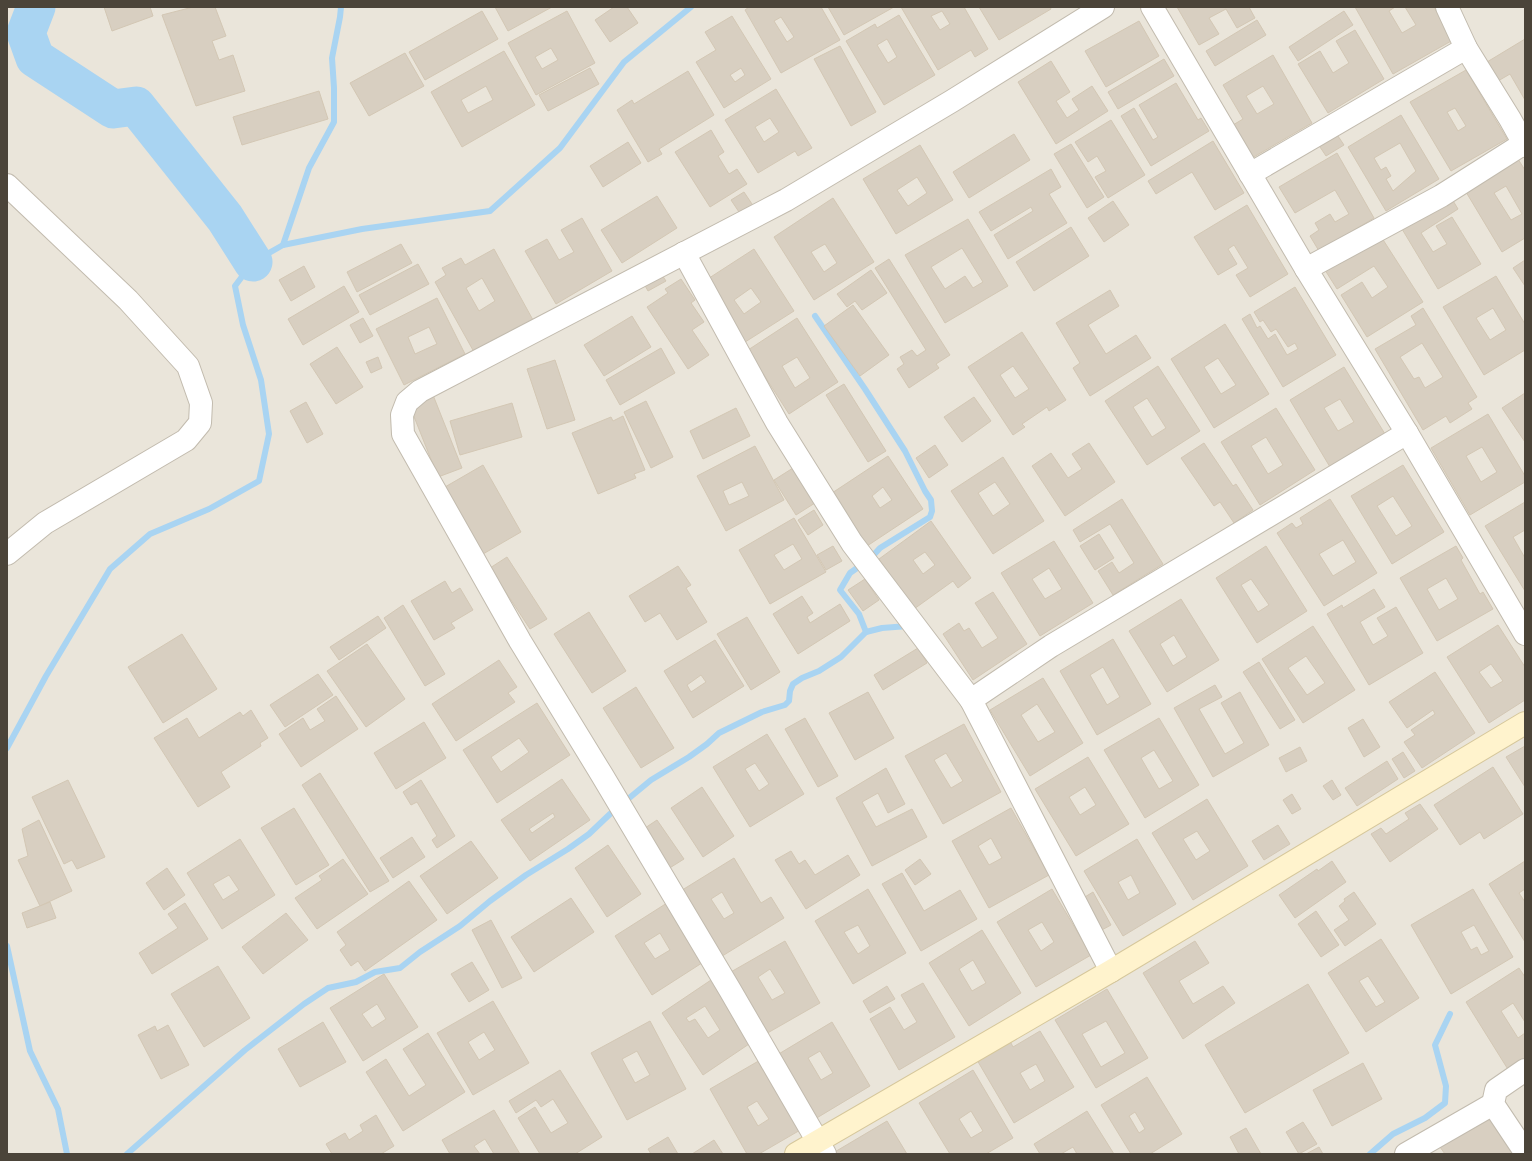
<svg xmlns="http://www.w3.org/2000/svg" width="1532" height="1161" font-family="Overpass,sans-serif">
	<rect width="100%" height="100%" fill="#f6f3ec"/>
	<rect fill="#eae5da" x="7" y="7" width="1518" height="1147"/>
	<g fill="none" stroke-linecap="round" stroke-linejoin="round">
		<g stroke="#a9d4f2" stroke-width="6">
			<path d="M283 245 309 168 334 122V88L332 58 340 17 341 7"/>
			<path d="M815 316 865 389 905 451 925 491 931 500 932 511 930 517 880 548 869 560"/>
			<path d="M857 568 850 573 840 590 859 614 866 632"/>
			<path d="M7 748 46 676 110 569 150 534 209 509 259 481 269 434 261 380 243 325 235 286 253 262 283 245 362 229 490 211 560 148 624 62 691 7"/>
			<path d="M628 799 651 780 689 757 707 744 719 733 762 712 785 705 789 701 790 691 793 684 802 678 819 671 841 657 866 632 882 628 908 626"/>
			<path d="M7 946 30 1051 58 1109 67 1154"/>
			<path d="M127 1154 245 1050 304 1004 328 988 356 982 375 972 400 968 420 952 460 926 490 901 526 875 568 849 589 834 610 814"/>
			<path d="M1370 1154 1393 1134 1425 1118 1445 1103 1446 1086 1435 1045 1450 1014"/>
		</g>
		<path stroke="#a9d4f2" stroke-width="39" d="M36 7 26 33 35 58 113 109 136 106 225 218 253 262"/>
	</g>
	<g fill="#d8cfc1" stroke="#d3c7b4" fill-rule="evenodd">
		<path d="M104 7H150L153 16 112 31Z"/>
		<path d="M193 7H215L226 36 212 41 219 60 233 55 245 91 196 106 162 15Z"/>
		<path d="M495 7H552L508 31Z"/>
		<path d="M614 7H627L638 23 610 42 595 20Z"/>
		<path d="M749 7H821L840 40 781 73 745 10ZM781 17 794 37 787 42 774 21Z"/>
		<path d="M828 7H894L844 35Z"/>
		<path d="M901 7H964L988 49 975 57 971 50 938 70ZM942 11 950 24 940 30 931 16Z"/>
		<path d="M979 7H1050L1051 9 999 40Z"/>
		<path d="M1177 7H1249L1255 18 1237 28 1226 9 1209 18 1219 34 1199 45Z"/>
		<path d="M1355 7H1395L1389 11 1402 33 1416 25 1405 7H1434L1453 40 1393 74Z"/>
		<path d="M482 11 498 39 425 80 409 52Z"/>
		<path d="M567 11 595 63 536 95 508 43ZM551 48 558 60 542 69 535 57Z"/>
		<path d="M1344 11 1353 25 1298 61 1289 47Z"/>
		<path d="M899 15 935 75 884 105 846 41 875 24 877 28ZM887 39 897 57 888 63 877 45Z"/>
		<path d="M732 16 771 79 724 108 696 62 716 50 705 32ZM741 68 745 75 735 82 730 75Z"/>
		<path d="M1257 20 1266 35 1215 66 1206 51Z"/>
		<path d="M1139 21 1159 56 1106 87 1085 51Z"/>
		<path d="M1355 30 1384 79 1328 113 1298 64 1320 51 1333 73 1349 63 1336 41Z"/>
		<path d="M1525 39V100L1510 74 1498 81 1487 62Z"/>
		<path d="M840 46 876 112 851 126 814 59Z"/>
		<path d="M504 51 535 105 462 147 431 92ZM486 86 493 100 468 113 461 100Z"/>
		<path d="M405 53 424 86 369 116 350 83Z"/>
		<path d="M1273 55 1312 123 1252 158 1233 125 1243 119 1223 85ZM1263 86 1274 104 1257 114 1246 96Z"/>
		<path d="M1164 59 1174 76 1118 109 1108 92Z"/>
		<path d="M1051 61 1070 92 1056 101 1067 118 1079 110 1072 99 1092 86 1108 111 1056 144 1018 82Z"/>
		<path d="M590 68 599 84 548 111 539 95Z"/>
		<path d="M1466 70 1507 139 1451 171 1410 102ZM1455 108 1466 126 1458 131 1447 112Z"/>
		<path d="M688 71 714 115 659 149 662 154 648 162 617 110 632 100 634 104Z"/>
		<path d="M1176 83 1198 120 1201 118 1209 131 1151 166 1121 116 1134 108 1153 140 1158 137 1139 105Z"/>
		<path d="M776 89 812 148 798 156 795 151 758 173 725 120ZM770 118 779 132 764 142 755 127Z"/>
		<path d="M319 91 328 119 242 145 233 117Z"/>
		<path d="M1401 115 1439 179 1386 211 1348 147ZM1400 143 1416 171 1393 191 1386 179 1391 176 1386 167 1381 170 1374 158Z"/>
		<path d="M1111 120 1145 175 1108 198 1095 177 1106 171 1097 156 1088 162 1075 142Z"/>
		<path d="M711 130 724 152 718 156 729 174 737 169 747 184 710 207 675 152Z"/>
		<path d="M1334 130 1344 145 1326 156 1316 141Z"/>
		<path d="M1014 134 1030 160 969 198 953 172Z"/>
		<path d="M1213 141 1244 193 1215 210 1192 172 1156 194 1148 181Z"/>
		<path d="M628 142 641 163 603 187 590 166Z"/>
		<path d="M1071 144 1104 197 1087 208 1054 154Z"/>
		<path d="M920 145 953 200 896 234 863 179ZM917 177 927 193 908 206 897 190Z"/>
		<path d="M1337 153 1374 218 1319 251 1310 236 1319 230 1315 223 1330 214 1335 222 1349 214 1335 190 1295 213 1279 187Z"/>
		<path d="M1516 156 1525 170V238L1502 252 1463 187ZM1506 186 1522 214 1511 220 1494 193Z"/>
		<path d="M1051 169 1061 187 1049 194 1067 223 1008 259 994 235 1033 211 1031 207 991 231 979 212Z"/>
		<path d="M744 192 754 207 741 215 731 200Z"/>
		<path d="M1449 194 1458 209 1421 233 1433 252 1447 244 1436 226 1452 217 1481 264 1438 289 1399 224Z"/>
		<path d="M657 196 677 228 622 263 601 230Z"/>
		<path d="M833 198 874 262 814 300 774 237ZM825 244 837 263 824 272 811 252Z"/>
		<path d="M1113 201 1129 225 1104 242 1088 218Z"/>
		<path d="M1247 205 1288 274 1250 297 1236 275 1248 268 1234 245 1228 249 1237 264 1218 275 1194 237Z"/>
		<path d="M582 218 612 271 556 304 525 251 547 239 559 260 574 252 561 230Z"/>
		<path d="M968 219 1008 286 945 323 905 255ZM962 248 983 282 973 288 965 276 945 289 931 267Z"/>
		<path d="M1071 227 1089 256 1034 291 1016 262Z"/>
		<path d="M1380 235 1423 302 1367 337 1341 295 1362 282 1372 298 1388 287 1374 266 1337 289 1325 270Z"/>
		<path d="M401 244 412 263 357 292 347 272Z"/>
		<path d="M494 249 533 320 474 352 435 282 446 275 442 268 461 258 465 265ZM482 278 495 301 479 311 466 288Z"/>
		<path d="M754 249 794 311 742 344 703 282ZM751 288 761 302 744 314 734 300Z"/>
		<path d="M889 259 950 355 936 364 939 368 909 388 897 369 904 364 900 357 912 350 917 356 926 350 875 268Z"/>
		<path d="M1525 260V286L1513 268Z"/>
		<path d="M418 264 429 284 370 315 359 295Z"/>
		<path d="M304 266 315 287 291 301 279 280Z"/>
		<path d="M871 270 887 293 862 310 855 301 847 307 837 294Z"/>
		<path d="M660 272 666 281 648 291 643 282Z"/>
		<path d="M1496 276 1525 324V350L1484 375 1443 307ZM1493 308 1506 330 1490 340 1476 318Z"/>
		<path d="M681 279 695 300 691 303 704 322 692 330 709 355 688 369 647 307 668 293 665 289Z"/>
		<path d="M344 286 359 312 303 345 288 319Z"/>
		<path d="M1295 287 1336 355 1283 387 1242 319 1250 314 1257 328 1260 326 1268 339 1275 334 1287 355 1298 349 1295 343 1288 347 1276 329 1271 332 1263 320 1260 322 1254 312Z"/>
		<path d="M1110 290 1119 306 1088 325 1106 354 1136 335 1151 358 1090 396 1073 368 1080 363 1056 323Z"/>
		<path d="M437 298 465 354 404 385 376 329ZM429 327 437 344 415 354 408 337Z"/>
		<path d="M853 305 889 355 860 376 824 326Z"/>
		<path d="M1423 308 1477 397 1468 403 1472 409 1450 423 1446 416 1423 430 1375 349 1416 325 1411 316ZM1422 343 1443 377 1425 388 1419 377 1414 379 1400 357Z"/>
		<path d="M632 316 651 347 604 376 584 345Z"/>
		<path d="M363 318 373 336 360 343 350 325Z"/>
		<path d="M797 318 838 382 789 414 748 350ZM797 357 810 378 795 388 782 366Z"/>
		<path d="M1225 324 1269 394 1214 428 1171 359ZM1218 358 1236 385 1221 394 1204 367Z"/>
		<path d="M1022 332 1066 400 1049 411 1047 407 1022 424 1025 427 1013 435 968 367ZM1013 366 1029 389 1015 398 1000 375Z"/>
		<path d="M337 347 363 387 336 404 310 364Z"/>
		<path d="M661 348 675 373 620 405 606 380Z"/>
		<path d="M378 357 382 368 371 373 366 362Z"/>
		<path d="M555 360 575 420 547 429 527 369Z"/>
		<path d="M1158 366 1200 431 1147 465 1105 401ZM1147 398 1166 428 1152 437 1133 407Z"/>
		<path d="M1344 367 1385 434 1330 467 1290 400ZM1340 399 1354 422 1338 431 1324 408Z"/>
		<path d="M844 384 886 451 868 462 826 395Z"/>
		<path d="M1525 393V442L1502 408Z"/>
		<path d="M433 395 462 468 438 477 409 404Z"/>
		<path d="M974 397 991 421 962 442 944 417Z"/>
		<path d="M646 401 673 457 651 468 624 412Z"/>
		<path d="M306 402 323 434 307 443 290 411Z"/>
		<path d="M512 403 522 437 460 455 450 421Z"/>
		<path d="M736 408 750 436 703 459 690 431Z"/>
		<path d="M1276 408 1315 470 1260 505 1221 442ZM1266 437 1283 465 1268 474 1251 446Z"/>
		<path d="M1488 414 1525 476V482L1470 515 1431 448ZM1482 447 1497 472 1481 482 1466 456Z"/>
		<path d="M623 416 645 470 634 474 636 478 598 494 572 433 611 417 613 421Z"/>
		<path d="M1089 443 1115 482 1065 516 1032 466 1051 453 1068 478 1082 469 1072 454Z"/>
		<path d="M1204 443 1233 486 1236 484 1253 510 1234 523 1220 502 1214 506 1181 458Z"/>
		<path d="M935 445 948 465 929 478 916 458Z"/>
		<path d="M755 446 784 500 726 531 697 476ZM742 482 749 496 729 505 723 491Z"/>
		<path d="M888 456 923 509 867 546 832 493ZM883 487 892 500 880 508 872 496Z"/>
		<path d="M1003 457 1044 521 993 554 951 491ZM995 482 1010 504 993 516 978 493Z"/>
		<path d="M483 465 521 532 483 554 445 487Z"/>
		<path d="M1403 465 1444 532 1392 564 1351 496ZM1393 496 1412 526 1396 536 1377 506Z"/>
		<path d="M793 468 815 503 796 515 774 480Z"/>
		<path d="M1122 499 1163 564 1113 595 1098 571 1112 562 1119 573 1134 563 1110 524 1080 542 1073 530Z"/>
		<path d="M1330 499 1377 573 1324 606 1277 533 1292 523 1296 528 1303 524 1300 518ZM1343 540 1356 562 1333 576 1319 554Z"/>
		<path d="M1525 502V530L1513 537 1525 558V591L1485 526Z"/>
		<path d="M814 510 823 525 808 535 798 520Z"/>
		<path d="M794 518 826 572 770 604 739 550ZM793 544 802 559 784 570 774 555Z"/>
		<path d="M931 521 971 578 958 588 953 581 914 609 879 559ZM925 552 935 565 923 574 913 560Z"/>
		<path d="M1099 534 1114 558 1095 570 1080 546Z"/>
		<path d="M1054 541 1093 603 1040 636 1001 573ZM1049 568 1062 589 1045 599 1032 579Z"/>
		<path d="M833 546 842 561 826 570 817 555Z"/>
		<path d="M1266 546 1307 611 1257 643 1216 578ZM1251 579 1269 605 1258 612 1241 585Z"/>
		<path d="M1456 546 1463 558 1461 560 1480 594 1483 592 1493 609 1437 641 1400 578ZM1446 578 1458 599 1439 610 1427 589Z"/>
		<path d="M507 557 547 619 530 629 490 568Z"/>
		<path d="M678 566 691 585 686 588 707 622 677 640 660 613 645 622 629 596Z"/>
		<path d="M865 579 879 600 863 611 848 590Z"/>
		<path d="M445 581 452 593 460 588 473 610 451 623 455 628 434 640 411 601Z"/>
		<path d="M1374 589 1385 607 1360 622 1373 645 1388 636 1377 618 1396 607 1423 653 1369 685 1327 614 1342 605 1343 608Z"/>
		<path d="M993 592 1027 644 973 680 943 634 959 623 964 631 969 628 982 648 998 638 975 603Z"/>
		<path d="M802 596 813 613 807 617 810 623 840 604 850 621 798 654 773 614Z"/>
		<path d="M1181 599 1219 660 1167 692 1129 631ZM1174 635 1187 657 1173 666 1160 644Z"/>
		<path d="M403 605 445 674 425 686 384 618Z"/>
		<path d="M589 612 626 671 592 693 554 634Z"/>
		<path d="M378 616 386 628 339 660 330 647Z"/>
		<path d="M747 617 780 672 751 690 717 634Z"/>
		<path d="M1498 625 1525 667V700L1489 723 1447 657ZM1491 664 1503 681 1491 688 1479 672Z"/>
		<path d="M1313 626 1355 690 1303 723 1262 659ZM1306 656 1325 683 1307 695 1288 668Z"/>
		<path d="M182 634 217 689 163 723 128 667Z"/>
		<path d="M1113 639 1151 704 1097 735 1060 671ZM1103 667 1120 697 1107 705 1090 675Z"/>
		<path d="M715 640 744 686 693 718 664 671ZM701 675 706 682 691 692 687 685Z"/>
		<path d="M367 644 405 699 366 727 327 671Z"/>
		<path d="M918 648 927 663 883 690 874 675Z"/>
		<path d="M499 660 517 687 508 693 515 702 456 741 432 704Z"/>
		<path d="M1259 662 1295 720 1280 729 1243 672Z"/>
		<path d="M1435 672 1475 733 1422 768 1404 742 1415 735 1411 730 1435 714 1433 710 1407 728 1389 702Z"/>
		<path d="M318 674 333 695 285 727 270 705Z"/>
		<path d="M1043 678 1083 743 1030 776 990 710ZM1037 704 1055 732 1038 742 1021 715Z"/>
		<path d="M1215 685 1222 697 1199 709 1225 754 1244 743 1221 703 1240 692 1269 745 1213 777 1174 708Z"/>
		<path d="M636 687 674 748 641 768 603 708Z"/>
		<path d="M868 692 894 738 855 760 829 713Z"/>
		<path d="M336 696 358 729 301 767 279 734 303 718 310 730 325 721 317 709Z"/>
		<path d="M537 703 570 755 497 803 463 750ZM519 738 529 752 501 772 491 757Z"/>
		<path d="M251 710 268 738 260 743 261 746 221 772 230 787 198 807 154 738 187 718 199 738 240 712 243 716Z"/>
		<path d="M805 718 838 776 818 787 785 729Z"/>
		<path d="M1159 718 1199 785 1145 818 1104 750ZM1154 750 1173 781 1159 789 1141 758Z"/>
		<path d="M1363 719 1380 747 1364 757 1348 728Z"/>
		<path d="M424 722 446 758 396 789 374 753Z"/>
		<path d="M964 724 1001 792 943 824 905 756ZM946 753 963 781 951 788 934 760Z"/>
		<path d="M767 734 804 794 750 827 713 767ZM755 763 769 784 759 791 745 769Z"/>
		<path d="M1525 746V787L1506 757Z"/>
		<path d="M1300 747 1307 761 1286 772 1279 758Z"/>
		<path d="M1403 752 1415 771 1404 778 1392 759Z"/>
		<path d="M1088 757 1129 824 1076 856 1035 789ZM1085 787 1096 805 1080 815 1069 797Z"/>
		<path d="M1387 761 1398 779 1357 806 1345 788Z"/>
		<path d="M1493 767 1523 814 1484 839 1480 832 1460 845 1434 805Z"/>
		<path d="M886 768 905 804 888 813 878 793 862 802 876 827 912 809 927 837 872 866 836 798Z"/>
		<path d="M320 773 389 881 370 892 302 785Z"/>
		<path d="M562 779 590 820 530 861 501 820ZM553 813 555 817 532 833 529 829Z"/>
		<path d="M68 780 105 857 77 869 72 860 64 864 32 797Z"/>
		<path d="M421 780 455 836 437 848 432 840 437 836 417 802 411 805 403 792Z"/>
		<path d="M1332 780 1341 795 1333 800 1323 786Z"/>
		<path d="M702 787 734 836 703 857 671 808Z"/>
		<path d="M1292 794 1301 809 1292 814 1283 800Z"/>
		<path d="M1207 799 1248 866 1193 900 1152 833ZM1197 831 1210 851 1196 860 1183 839Z"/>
		<path d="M1420 804 1438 829 1390 862 1371 834 1381 828 1386 834 1409 819 1405 813Z"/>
		<path d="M294 808 329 865 296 885 261 828Z"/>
		<path d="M1011 808 1049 875 989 908 952 841ZM991 838 1002 858 989 865 978 846Z"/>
		<path d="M39 820 72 891 40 906 18 860 28 856 22 829Z"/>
		<path d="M657 820 684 859 668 869 642 830Z"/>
		<path d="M1278 825 1290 844 1264 860 1252 841Z"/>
		<path d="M412 837 425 857 393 878 380 858Z"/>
		<path d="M240 839 275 895 222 929 187 873ZM229 875 239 890 223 900 213 884Z"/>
		<path d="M1137 839 1176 904 1123 936 1084 871ZM1131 875 1140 893 1128 900 1118 882Z"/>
		<path d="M471 841 498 878 447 914 420 876Z"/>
		<path d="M608 845 641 894 607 917 575 868Z"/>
		<path d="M791 851 799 864 805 860 815 875 848 855 860 875 806 909 775 860Z"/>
		<path d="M734 858 761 903 771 897 784 918 719 958 679 892ZM722 892 734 913 724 919 711 899Z"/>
		<path d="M343 859 368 894 317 929 295 898 322 880 319 876Z"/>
		<path d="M920 859 931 874 915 885 905 870Z"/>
		<path d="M1332 861 1346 882 1295 918 1279 895 1317 869 1318 871Z"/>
		<path d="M1525 861V889L1519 893 1525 902V942L1489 884Z"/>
		<path d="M167 868 185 895 164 910 146 883Z"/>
		<path d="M902 873 924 911 960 890 977 919 921 951 882 884Z"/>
		<path d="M409 881 437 920 365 971 358 961 351 966 340 950 346 945 337 932Z"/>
		<path d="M868 889 906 953 853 984 815 921ZM858 925 870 946 858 954 844 932Z"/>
		<path d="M1052 889 1091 955 1036 987 997 922ZM1042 922 1054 942 1041 951 1028 930Z"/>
		<path d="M1473 889 1513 957 1451 994 1411 925ZM1474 925 1489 951 1481 955 1477 947 1471 950 1461 932Z"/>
		<path d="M1093 892 1111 925 1098 932 1080 900Z"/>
		<path d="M1354 892 1376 924 1345 946 1334 930 1349 920 1339 906 1345 901 1344 899Z"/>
		<path d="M571 898 594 932 534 972 511 937Z"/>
		<path d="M50 902 56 918 27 928 22 913Z"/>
		<path d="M185 903 208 939 152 974 139 953 178 928 168 914Z"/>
		<path d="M667 903 705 961 652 995 615 936ZM660 933 670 950 655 959 644 943Z"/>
		<path d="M1316 911 1339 945 1321 957 1298 924Z"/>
		<path d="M286 913 308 940 263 974 242 947Z"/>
		<path d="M491 920 522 978 502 988 472 930Z"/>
		<path d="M982 930 1021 993 969 1026 929 963ZM973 960 986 983 972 991 959 969Z"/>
		<path d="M1381 939 1419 998 1366 1032 1328 973ZM1368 976 1385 1002 1376 1007 1359 981Z"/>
		<path d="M785 941 820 1003 764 1035 729 973ZM770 969 785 993 772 1000 758 977Z"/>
		<path d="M1195 941 1209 963 1179 981 1193 1004 1223 986 1235 1003 1183 1039 1143 973Z"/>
		<path d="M472 962 489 990 469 1002 451 974Z"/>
		<path d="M218 966 250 1018 204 1047 171 994Z"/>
		<path d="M1519 968 1525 977V1022L1513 1003 1501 1011 1518 1038 1525 1033V1061L1509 1071 1466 1002Z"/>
		<path d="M384 974 418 1027 363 1061 330 1008ZM377 1004 386 1019 372 1028 362 1014Z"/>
		<path d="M714 978 755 1040 703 1075 662 1013ZM705 1006 720 1030 708 1038 695 1019 689 1022 686 1018Z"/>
		<path d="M923 983 955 1037 899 1070 870 1019 890 1007 904 1030 917 1022 901 995Z"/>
		<path d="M1308 984 1349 1053 1245 1113 1205 1045Z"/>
		<path d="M887 986 895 999 870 1013 863 1001Z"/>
		<path d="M1107 989 1148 1058 1096 1088 1055 1020ZM1106 1021 1125 1053 1101 1067 1082 1034Z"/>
		<path d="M493 1001 529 1063 473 1095 437 1033ZM484 1032 495 1050 479 1060 468 1042Z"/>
		<path d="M650 1021 686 1089 627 1120 591 1053ZM637 1051 650 1075 635 1083 622 1059Z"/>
		<path d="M323 1022 346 1062 300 1087 278 1049Z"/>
		<path d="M832 1022 870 1086 815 1119 777 1055ZM820 1051 833 1073 821 1080 808 1058Z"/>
		<path d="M168 1025 189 1065 161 1079 138 1035 155 1026 157 1031Z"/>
		<path d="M1040 1031 1074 1087 1014 1123 977 1060 1010 1041 1013 1047ZM1036 1064 1045 1081 1030 1090 1020 1073Z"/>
		<path d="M428 1033 465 1092 403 1131 366 1072 386 1059 409 1096 426 1085 403 1049Z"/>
		<path d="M762 1059 802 1129 759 1154H747L710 1089ZM757 1101 769 1119 758 1126 747 1107Z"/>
		<path d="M1363 1063 1382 1099 1332 1126 1313 1090Z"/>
		<path d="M560 1070 602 1137 575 1154H540L518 1118 535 1107 551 1133 568 1123 553 1099 541 1107 536 1100 516 1113 509 1101Z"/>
		<path d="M973 1070 1013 1138 986 1154H950L919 1103ZM971 1111 983 1131 971 1138 959 1119Z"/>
		<path d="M1147 1077 1182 1134 1150 1154H1131L1101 1105ZM1135 1112 1145 1129 1139 1133 1129 1116Z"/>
		<path d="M494 1110 520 1154H494L485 1139 474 1146 480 1154H450L442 1140Z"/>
		<path d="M1087 1111 1114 1154H1077L1073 1147 1061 1154H1040L1034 1144Z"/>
		<path d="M376 1115 394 1146 381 1154H332L326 1144 345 1133 349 1140 363 1131 360 1125Z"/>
		<path d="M1497 1115 1519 1154H1445L1440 1147Z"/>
		<path d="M887 1121 907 1154H833V1153Z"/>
		<path d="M1303 1122 1317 1144 1299 1154 1286 1132Z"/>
		<path d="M1246 1128 1261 1154H1239L1230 1137Z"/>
		<path d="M668 1137 678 1154H651L648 1149Z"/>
		<path d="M714 1140 723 1154H692Z"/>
		<path d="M1319 1147 1323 1154H1306Z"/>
	</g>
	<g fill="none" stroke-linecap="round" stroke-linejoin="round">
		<g stroke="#c2bbae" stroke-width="24">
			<g id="street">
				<path d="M1152 7 1306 269 1407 433 1525 634"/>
				<path d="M1447 7 1466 48 1510 119 1525 146"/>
				<path d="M1250 174 1466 48"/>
				<path d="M7 185 128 300 188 366 201 403 200 423 186 440 45 523 7 554"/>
				<path d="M684 253 777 423 852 543 971 700"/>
				<path d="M1306 269 1441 196 1523 144"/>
				<path d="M1111 971 971 700 1051 646 1407 433"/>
				<path d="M1525 1070 1496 1090 1493 1104 1525 1152"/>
				<path d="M825 1154 730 990 602 775 520 641 403 434 402 415 407 402 420 391 786 200 952 101 1103 7"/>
				<path d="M1406 1154 1493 1104"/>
			</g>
		</g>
		<g stroke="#d6c79b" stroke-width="24">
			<path id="secondary" d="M796 1154 1111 971 1525 723"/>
		</g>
		<use href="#street" stroke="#fff" stroke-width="22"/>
		<use href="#secondary" stroke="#fff3cd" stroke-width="22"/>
	</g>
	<rect width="1532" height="1161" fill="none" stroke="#4b4439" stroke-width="16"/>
</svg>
